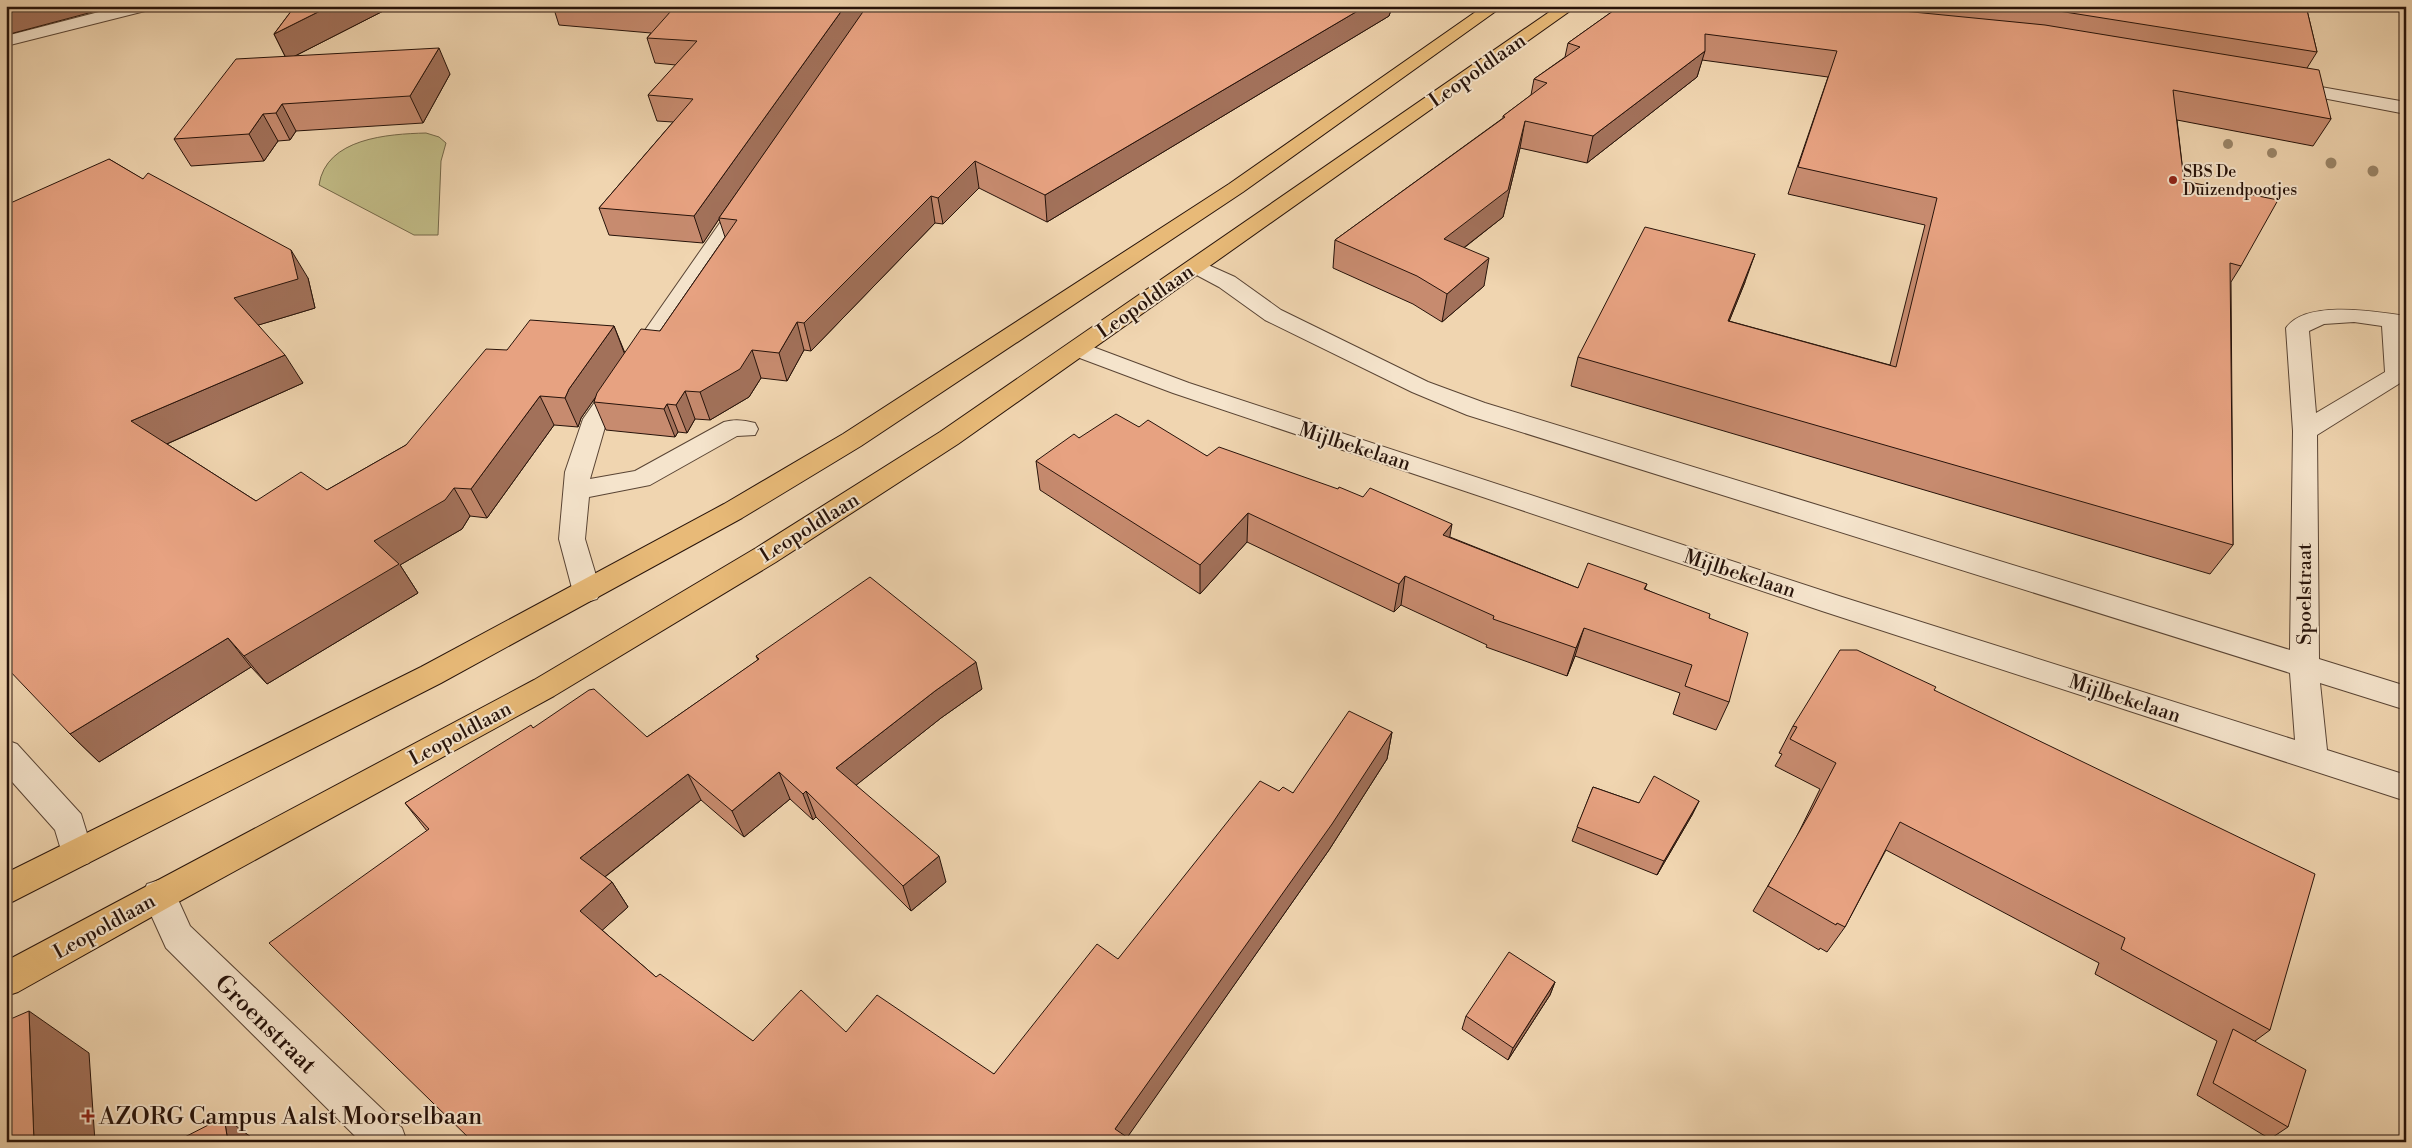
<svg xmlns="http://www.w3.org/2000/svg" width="2412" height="1148" font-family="'Libre Bodoni',serif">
	<rect width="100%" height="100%" fill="#f0d5b0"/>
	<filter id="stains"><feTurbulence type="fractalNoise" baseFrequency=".004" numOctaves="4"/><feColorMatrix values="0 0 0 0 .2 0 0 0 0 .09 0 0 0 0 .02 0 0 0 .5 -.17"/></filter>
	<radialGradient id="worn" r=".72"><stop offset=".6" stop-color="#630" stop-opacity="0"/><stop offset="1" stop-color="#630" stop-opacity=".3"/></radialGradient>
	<path fill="#c1bb86" stroke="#746748" d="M426 133 439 137 446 143 441 161 438 235H414L319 185C326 138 388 134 426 133Z"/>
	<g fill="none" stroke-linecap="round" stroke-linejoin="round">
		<g stroke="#594434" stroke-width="2">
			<g id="minor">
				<path d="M122 6H151L149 10 6 46V36Z"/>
				<path d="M2287 81 2406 102V114L2281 90 2278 86 2281 82Z"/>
				<path d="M745 195 752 197 755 201 607 420 590 479 635 471 724 422C735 419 744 420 755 423L758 429 755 435 737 436 650 485 589 497 585 539 601 592 597 599 587 602 577 599 573 592 559 539 565 472 583 419 738 197Z"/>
				<path d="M1197 260 1235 277 1281 310 1428 382 1485 403 2290 650 2293 431 2286 328C2306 299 2377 312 2406 316L2405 380 2317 435 2319 659 2406 686V710L2320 683 2327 750 2406 775V801L1822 611 1173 393 1069 354 1065 349 1069 344 1077 342 1085 344 1189 383 1842 597 2295 740 2290 673 1467 415 1412 392 1265 320 1219 287 1189 271 1186 266 1189 261ZM2354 322 2382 326 2385 372 2316 413 2309 331 2324 324Z"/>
				<path d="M6 740 17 744 81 814 93 853 89 863 77 867 65 863 55 830 6 775Z"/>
				<path d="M159 880 171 884 190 926 402 1128 407 1142H361L166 948 142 895 147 884Z"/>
			</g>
		</g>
		<g stroke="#27130a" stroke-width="2">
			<g id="major">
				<path d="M1484 6H1503L1243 192 861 446 742 518 441 683 6 905V873L421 667 724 504 843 434 1229 184Z"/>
				<path d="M1558 6H1577L958 444 776 562 554 696 171 906 18 992 6 996V961L534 680 756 548 940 432Z"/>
			</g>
		</g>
		<use href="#minor" fill="#f5e4cc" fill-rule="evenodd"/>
		<use href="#major" fill="#e8ba78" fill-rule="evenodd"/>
	</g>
	<g fill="#9b8669">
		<circle cx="2228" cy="144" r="5"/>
		<circle cx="2272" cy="153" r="5"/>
		<circle cx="2331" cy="163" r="5.5"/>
		<circle cx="2373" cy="171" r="5.5"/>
	</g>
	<g fill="#c78b6f" stroke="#27130a">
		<path d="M295 6H393L295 56 450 74 423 123 296 131 290 140 278 141 264 161 191 166 174 139 285 56 274 34Z"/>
		<path d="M553 6H1399L1392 7 1389 16 1047 222 979 188 943 224 935 223 811 351 804 350 787 381 761 378 749 397 710 420 695 419 687 433 678 432 675 437 606 430 594 402 595 398 581 418 578 427 554 425 487 518 470 516 462 529 400 565 418 593 267 684 251 667 99 762 70 734 109 159 308 278 315 308 258 325 303 383 167 444 256 501 327 490 406 445 507 350 614 326 625 353 660 331 725 237 719 219 703 243 609 235 599 208 673 122 657 121 648 95 676 65 655 63 647 38 651 33 559 25Z"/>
		<path d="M1620 6H2306L2317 52 2307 68 2331 119 2313 146 2177 120 2184 181 2241 266 2231 282 2233 545 2210 574 1571 386 1578 357 1745 282 1729 321 1890 365 1925 225 1788 194 1828 77 1702 60 1697 77 1587 163 1520 148 1503 217 1464 248 1484 286 1442 322 1413 304 1333 268 1335 240 1503 118V116L1531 95 1534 79 1565 57 1568 43Z"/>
		<path d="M1139 427 1207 456 1450 537 1578 588 1647 584 1645 589 1709 618 1729 702 1716 730 1673 714 1680 693 1575 656 1567 676 1486 647 1487 645 1401 605 1394 612 1247 542 1200 594 1040 490 1036 461 1079 438Z"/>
		<path d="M756 656 982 689 941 718 856 785 946 882 911 911 816 817 813 820 790 799 744 837 701 800 605 877 612 882 628 907 602 930 656 977 753 1041 846 1032 994 1074 1118 959 1279 791 1293 793 1392 732 1387 759 1329 850 1127 1137 473 1142 427 831 405 803 533 728 647 737 758 660Z"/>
		<path d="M1934 690 2270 1030 2255 1041 2288 1127 2270 1139 2197 1095 2217 1041 2095 974 2099 963 1886 850 1845 927 1827 952 1820 948 1819 950 1753 911 1795 840 1820 789 1775 766 1782 754 1779 753 1793 726Z"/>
		<path d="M1593 787 1639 803 1699 801 1692 815 1657 875 1572 841Z"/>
		<path d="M1555 982 1550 995 1508 1060 1462 1029 1466 1016Z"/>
	</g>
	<g fill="#a2715a" stroke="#27130a">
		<path d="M6 6H115L6 35Z"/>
		<path d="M330 6H393L287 60 274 34Z"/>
		<path d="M845 6H868L719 218V219L703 243 694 216Z"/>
		<path d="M1366 6H1399L1392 7 1389 16 1047 222 1045 195Z"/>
		<path d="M439 48 450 74 423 123 410 96Z"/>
		<path d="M1705 51 1697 77 1587 163 1593 136Z"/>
		<path d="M282 104 296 131 290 140 276 113Z"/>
		<path d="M263 114 278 141 264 161 249 134Z"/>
		<path d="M1525 121 1520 148 1503 217 1439 267 1444 239Z"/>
		<path d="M975 161 979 188 943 224 938 198Z"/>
		<path d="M931 196 935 223 811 351 804 323Z"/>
		<path d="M291 250 308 278 315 308 252 327 234 298Z"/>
		<path d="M1755 254 1745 282 1718 349 1728 321Z"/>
		<path d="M1489 258 1484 286 1442 322 1447 294Z"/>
		<path d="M797 322 804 350 787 381 779 353Z"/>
		<path d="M614 326 625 355 581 418 578 427 565 398 569 389Z"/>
		<path d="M752 350 761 378 749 397 710 420 700 392Z"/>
		<path d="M285 355 303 383 153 450 131 421Z"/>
		<path d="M685 391 695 419 687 433 676 405Z"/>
		<path d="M540 396 554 425 487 518 471 489Z"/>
		<path d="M667 404 678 432 675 437 664 409Z"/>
		<path d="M454 488 470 516 462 529 400 565 418 593 267 684 244 656 374 541Z"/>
		<path d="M1248 513 1247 542 1200 594V565Z"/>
		<path d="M1452 524 1447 553 1443 535Z"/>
		<path d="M1405 576 1401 605 1394 612 1399 584Z"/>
		<path d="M1584 628 1575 656 1567 676 1576 648Z"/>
		<path d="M228 638 251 667 99 762 70 734Z"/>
		<path d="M976 662 982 689 941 718 845 794 836 768 935 691Z"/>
		<path d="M1392 732 1387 759 1329 850 1124 1142 1115 1129Z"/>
		<path d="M779 772 790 799 744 837 732 811Z"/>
		<path d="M688 774 701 800 597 883 580 858Z"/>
		<path d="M806 791 816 817 813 820 803 794Z"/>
		<path d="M1699 801 1692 815 1657 875 1664 861Z"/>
		<path d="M939 856 946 882 911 911 903 886Z"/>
		<path d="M612 882 628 907 597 935 580 911Z"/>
		<path d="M1555 982 1550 995 1508 1060 1513 1048Z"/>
		<path d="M29 1011 89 1053 95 1142H34Z"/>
		<path d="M224 1117 255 1140 256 1142H228Z"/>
	</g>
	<g fill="#e7a281" stroke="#27130a">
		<path d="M295 6H330L274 34Z"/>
		<path d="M621 6H845L694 216 599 208 693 99 648 95 697 41 647 38 671 11Z"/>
		<path d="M867 6H1366L1045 195 975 161 938 198 931 196 804 323 797 322 779 353 752 350 740 369 700 392 685 391 676 405 667 404 664 409 594 402 597 393 641 329 660 331 737 220 719 218Z"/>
		<path d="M1620 6H1852L2045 25 2319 70 2331 119 2173 90 2184 181 2278 200 2241 266 2230 263 2233 545 1578 357 1645 227 1755 254 1728 321 1896 367 1937 198 1798 167 1837 51 1705 34V51L1593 136 1525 121 1508 190 1444 239 1489 258 1447 294 1417 276 1335 240 1505 117 1503 116 1547 83 1534 79 1580 47 1568 43Z"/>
		<path d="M2019 6H2306L2317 52 2046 9Z"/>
		<path d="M439 48 410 96 282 104 276 113 263 114 249 134 174 139 236 59Z"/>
		<path d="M109 159 143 179 148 173 291 250 298 279 234 298 285 355 131 421 256 501 301 472 327 490 406 445 486 349 507 350 530 320 614 326 569 389 565 398 540 396 471 489 454 488 445 500 374 541 399 564 244 656 228 638 70 734 6 667V205Z"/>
		<path d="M1116 414 1139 427 1148 420 1207 456 1219 447 1338 489 1339 487 1363 497 1370 488 1452 524 1443 535 1578 588 1588 563 1647 584 1644 589 1710 614 1709 618 1748 633 1729 702 1685 686 1692 665 1584 628 1576 648 1493 619 1494 616 1405 576 1399 584 1248 513 1200 565 1036 461 1074 434 1079 438Z"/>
		<path d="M870 577 976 662 935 691 836 768 939 856 903 886 806 791 803 794 779 772 732 811 688 774 580 858 612 882 580 911 656 977 660 974 753 1041 801 990 846 1032 877 995 994 1074 1097 944 1118 959 1260 781 1279 791 1283 787 1293 793 1349 711 1392 732 1332 824 1115 1129 1134 1142H473L269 943 429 829 405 803 531 725 533 728 589 690 594 689 647 737 759 659 756 656Z"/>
		<path d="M1840 650H1857L1936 687 1934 690 2315 874 2270 1030 2121 949 2125 938 1900 822 1845 927 1837 923 1836 925 1768 886 1810 813 1836 763 1790 739 1797 727 1793 726Z"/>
		<path d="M1654 776 1699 801 1664 861 1577 827 1593 787 1639 803Z"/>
		<path d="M1509 952 1555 982 1513 1048 1466 1016Z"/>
		<path d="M29 1011 34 1142H6V1021Z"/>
		<path d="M2233 1029 2306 1070 2288 1127 2213 1083Z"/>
		<path d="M224 1117 228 1142H175Z"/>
	</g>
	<g fill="#8f2418" stroke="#f5e4cc" stroke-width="2">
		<circle cx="2173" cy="180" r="5"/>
		<path d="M85.5 1108.5h5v5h5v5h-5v5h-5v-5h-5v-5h5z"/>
	</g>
	<g text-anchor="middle" stroke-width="4" stroke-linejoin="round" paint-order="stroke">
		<g font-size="16" fill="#27130a" stroke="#f5e4cc" text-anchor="start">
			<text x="2183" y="177">SBS De<tspan x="2183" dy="18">Duizendpootjes</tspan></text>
		</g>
		<g font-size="20" fill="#27130a" stroke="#f5e4cc">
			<text transform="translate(1477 70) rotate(-35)" y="7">Leopoldlaan</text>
			<text transform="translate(1145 301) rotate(-35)" y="7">Leopoldlaan</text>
			<text transform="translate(1355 446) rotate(18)" y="7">Mijlbekelaan</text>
			<text transform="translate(809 527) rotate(-32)" y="7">Leopoldlaan</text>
			<text transform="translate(1740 573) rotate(18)" y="7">Mijlbekelaan</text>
			<text transform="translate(2304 594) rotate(-90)" y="7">Spoelstraat</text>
			<text transform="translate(2125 698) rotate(18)" y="7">Mijlbekelaan</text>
			<text transform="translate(460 733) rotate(-28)" y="7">Leopoldlaan</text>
			<text transform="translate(104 926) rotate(-29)" y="7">Leopoldlaan</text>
		</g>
		<g font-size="24" fill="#27130a" stroke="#f5e4cc">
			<text transform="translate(266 1024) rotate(44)" y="8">Groenstraat</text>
		</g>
		<g font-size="24" fill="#27130a" stroke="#f5e4cc" text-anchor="start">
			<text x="99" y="1124">AZORG Campus Aalst Moorselbaan</text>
		</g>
	</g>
	<rect width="2412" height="1148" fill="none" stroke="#f0d5b0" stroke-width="25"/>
	<rect x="8" y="8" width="2397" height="1133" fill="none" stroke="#27130a" stroke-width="2.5"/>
	<rect x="12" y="12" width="2387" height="1123" fill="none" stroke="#27130a"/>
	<rect width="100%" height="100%" filter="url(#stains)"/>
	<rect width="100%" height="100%" fill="url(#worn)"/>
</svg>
